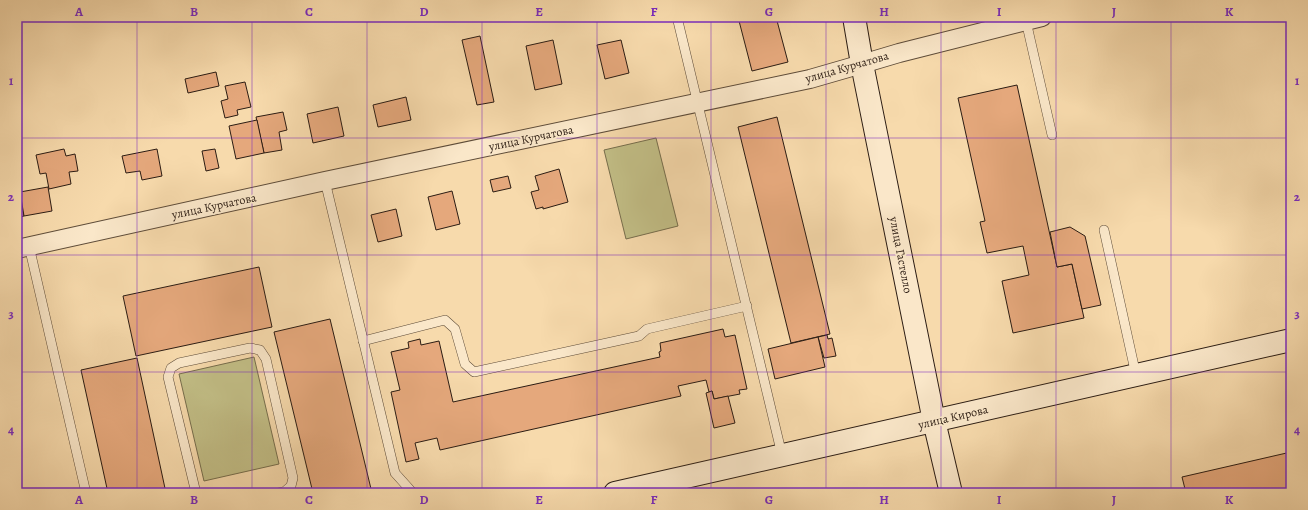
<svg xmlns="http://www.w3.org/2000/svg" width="1308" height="510" font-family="Alegreya,serif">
	<rect width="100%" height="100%" fill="#f7daac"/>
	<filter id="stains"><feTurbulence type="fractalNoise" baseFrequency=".005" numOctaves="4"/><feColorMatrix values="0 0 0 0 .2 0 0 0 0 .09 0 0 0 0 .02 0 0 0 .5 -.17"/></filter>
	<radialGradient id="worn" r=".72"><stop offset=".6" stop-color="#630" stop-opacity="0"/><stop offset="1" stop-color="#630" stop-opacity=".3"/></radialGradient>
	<g fill="#c2be86" stroke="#766d4c">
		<path d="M656 138 678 226 626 239 604 150Z"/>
		<path d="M254 357 279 464 204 481 179 374Z"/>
	</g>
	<g fill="#e5a87c" stroke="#2b1c13">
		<path d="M738 17H776L788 62 752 71Z"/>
		<path d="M480 36 494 102 477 105 462 40Z"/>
		<path d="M553 40 562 84 535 90 526 46Z"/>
		<path d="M621 40 629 73 605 79 597 45Z"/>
		<path d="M216 72 219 86 188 93 185 79Z"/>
		<path d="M245 82 251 107 237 110 238 115 225 118 221 101 228 99 225 86Z"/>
		<path d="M1017 85 1057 267 1072 264 1084 318 1013 333 1002 281 1029 275 1023 246 987 253 980 222 985 221 958 98Z"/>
		<path d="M406 97 411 120 378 127 373 105Z"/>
		<path d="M338 107 344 136 313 143 307 114Z"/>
		<path d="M283 112 287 130 279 132 282 150 264 153 256 117Z"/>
		<path d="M777 117 830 334 791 343 738 127Z"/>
		<path d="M257 120 264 153 236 159 229 126Z"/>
		<path d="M64 149 66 156 75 154 78 171 69 172 71 184 49 189 46 173 40 174 36 155Z"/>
		<path d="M157 149 162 176 142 180 140 171 126 173 122 156Z"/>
		<path d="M215 149 219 168 206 171 202 151Z"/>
		<path d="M559 169 568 202 543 209V207L536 209 531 192 539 190 535 176Z"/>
		<path d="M508 176 511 188 493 192 490 180Z"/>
		<path d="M17 183 24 216 17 218Z"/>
		<path d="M48 187 52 211 24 216 20 192Z"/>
		<path d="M452 191 460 224 436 230 428 197Z"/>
		<path d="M396 209 402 236 378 242 371 215Z"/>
		<path d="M1070 227 1085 236 1101 305 1082 309 1072 264 1057 267 1050 232Z"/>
		<path d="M259 267 272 327 136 356 123 296Z"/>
		<path d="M330 319 372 493H313L274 332Z"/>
		<path d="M723 329 725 337 735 335 747 389 739 390 740 394 714 399 712 391 709 392 706 380 678 386 681 396 440 450 437 438 415 443 419 459 406 462 391 392 400 390 391 352 409 348 408 342 420 339 421 345 439 341 453 402 660 357 659 352 661 351 660 343Z"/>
		<path d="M827 335 828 339 832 338 836 356 824 358 818 337Z"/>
		<path d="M818 337 825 367 775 379 768 349Z"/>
		<path d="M137 358 166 493H108L81 370Z"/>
		<path d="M712 391 714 399 728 396 735 423 714 428 706 393Z"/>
		<path d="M1291 452V493H1186L1182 477Z"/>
	</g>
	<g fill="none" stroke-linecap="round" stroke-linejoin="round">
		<g stroke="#5e4c39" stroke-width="10">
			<g id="lane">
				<path d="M677 17 782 455"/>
				<path d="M1026 21 1052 135"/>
				<path d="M325 181 395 473 413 493"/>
				<path d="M1104 230 1136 375"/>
				<path d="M29 246 86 493"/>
				<path d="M363 341 445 320 455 329 465 364 474 372 639 336 647 329 747 306"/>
				<path d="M196 493 168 377 171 368 179 363 250 348 260 350 266 359 293 478 291 486 284 492 278 493"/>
			</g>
		</g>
		<g stroke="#5e4c39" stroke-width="20">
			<path id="street" d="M17 249 325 181 810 79 862 64 899 53 1042 17"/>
		</g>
		<g stroke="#2b1c13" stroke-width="24">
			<g id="secondary">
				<path d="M854 17 862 64 934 421 951 493"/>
				<path d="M615 493 1291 340"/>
			</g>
		</g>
		<use href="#lane" stroke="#fae7c9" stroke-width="9"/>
		<use href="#street" stroke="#fae7c9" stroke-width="18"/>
		<use href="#secondary" stroke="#fae7c9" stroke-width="22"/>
	</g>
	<path fill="none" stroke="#7b2cbf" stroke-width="1" stroke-opacity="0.55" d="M137 17V493M252 17V493M367 17V493M482 17V493M597 17V493M711 17V493M826 17V493M941 17V493M1056 17V493M1171 17V493M17 138H1291M17 255H1291M17 372H1291"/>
	<g text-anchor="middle" stroke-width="3.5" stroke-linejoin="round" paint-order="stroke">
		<g font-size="12" fill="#2b1c13" stroke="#fae7c9">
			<text transform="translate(847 67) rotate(-16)" y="4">улица Курчатова</text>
			<text transform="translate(531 138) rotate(-12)" y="4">улица Курчатова</text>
			<text transform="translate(214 206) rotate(-12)" y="4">улица Курчатова</text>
			<text transform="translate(901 255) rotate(79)" y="4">улица Гастелло</text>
			<text transform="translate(953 417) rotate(-13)" y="4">улица Кирова</text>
		</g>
	</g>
	<rect width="1308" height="510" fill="none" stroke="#f7daac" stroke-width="44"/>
	<rect x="22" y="22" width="1264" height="466" fill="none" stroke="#7b2cbf" stroke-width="1.5"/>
	<g font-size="13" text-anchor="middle" font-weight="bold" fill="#7b2cbf">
		<text x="79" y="16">A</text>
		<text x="194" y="16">B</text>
		<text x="309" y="16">C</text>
		<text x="424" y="16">D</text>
		<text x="539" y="16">E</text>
		<text x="654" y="16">F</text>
		<text x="769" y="16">G</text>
		<text x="884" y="16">H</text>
		<text x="999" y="16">I</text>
		<text x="1114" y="16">J</text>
		<text x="1229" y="16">K</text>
		<text x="11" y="85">1</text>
		<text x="1297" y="85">1</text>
		<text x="11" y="201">2</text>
		<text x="1297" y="201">2</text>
		<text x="11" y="318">3</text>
		<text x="1297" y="318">3</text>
		<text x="11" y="434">4</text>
		<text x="1297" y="434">4</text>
		<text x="79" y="504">A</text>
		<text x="194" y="504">B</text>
		<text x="309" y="504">C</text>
		<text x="424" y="504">D</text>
		<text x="539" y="504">E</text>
		<text x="654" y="504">F</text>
		<text x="769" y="504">G</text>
		<text x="884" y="504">H</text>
		<text x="999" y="504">I</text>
		<text x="1114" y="504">J</text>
		<text x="1229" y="504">K</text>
	</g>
	<rect width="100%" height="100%" filter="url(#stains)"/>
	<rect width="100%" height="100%" fill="url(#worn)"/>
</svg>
